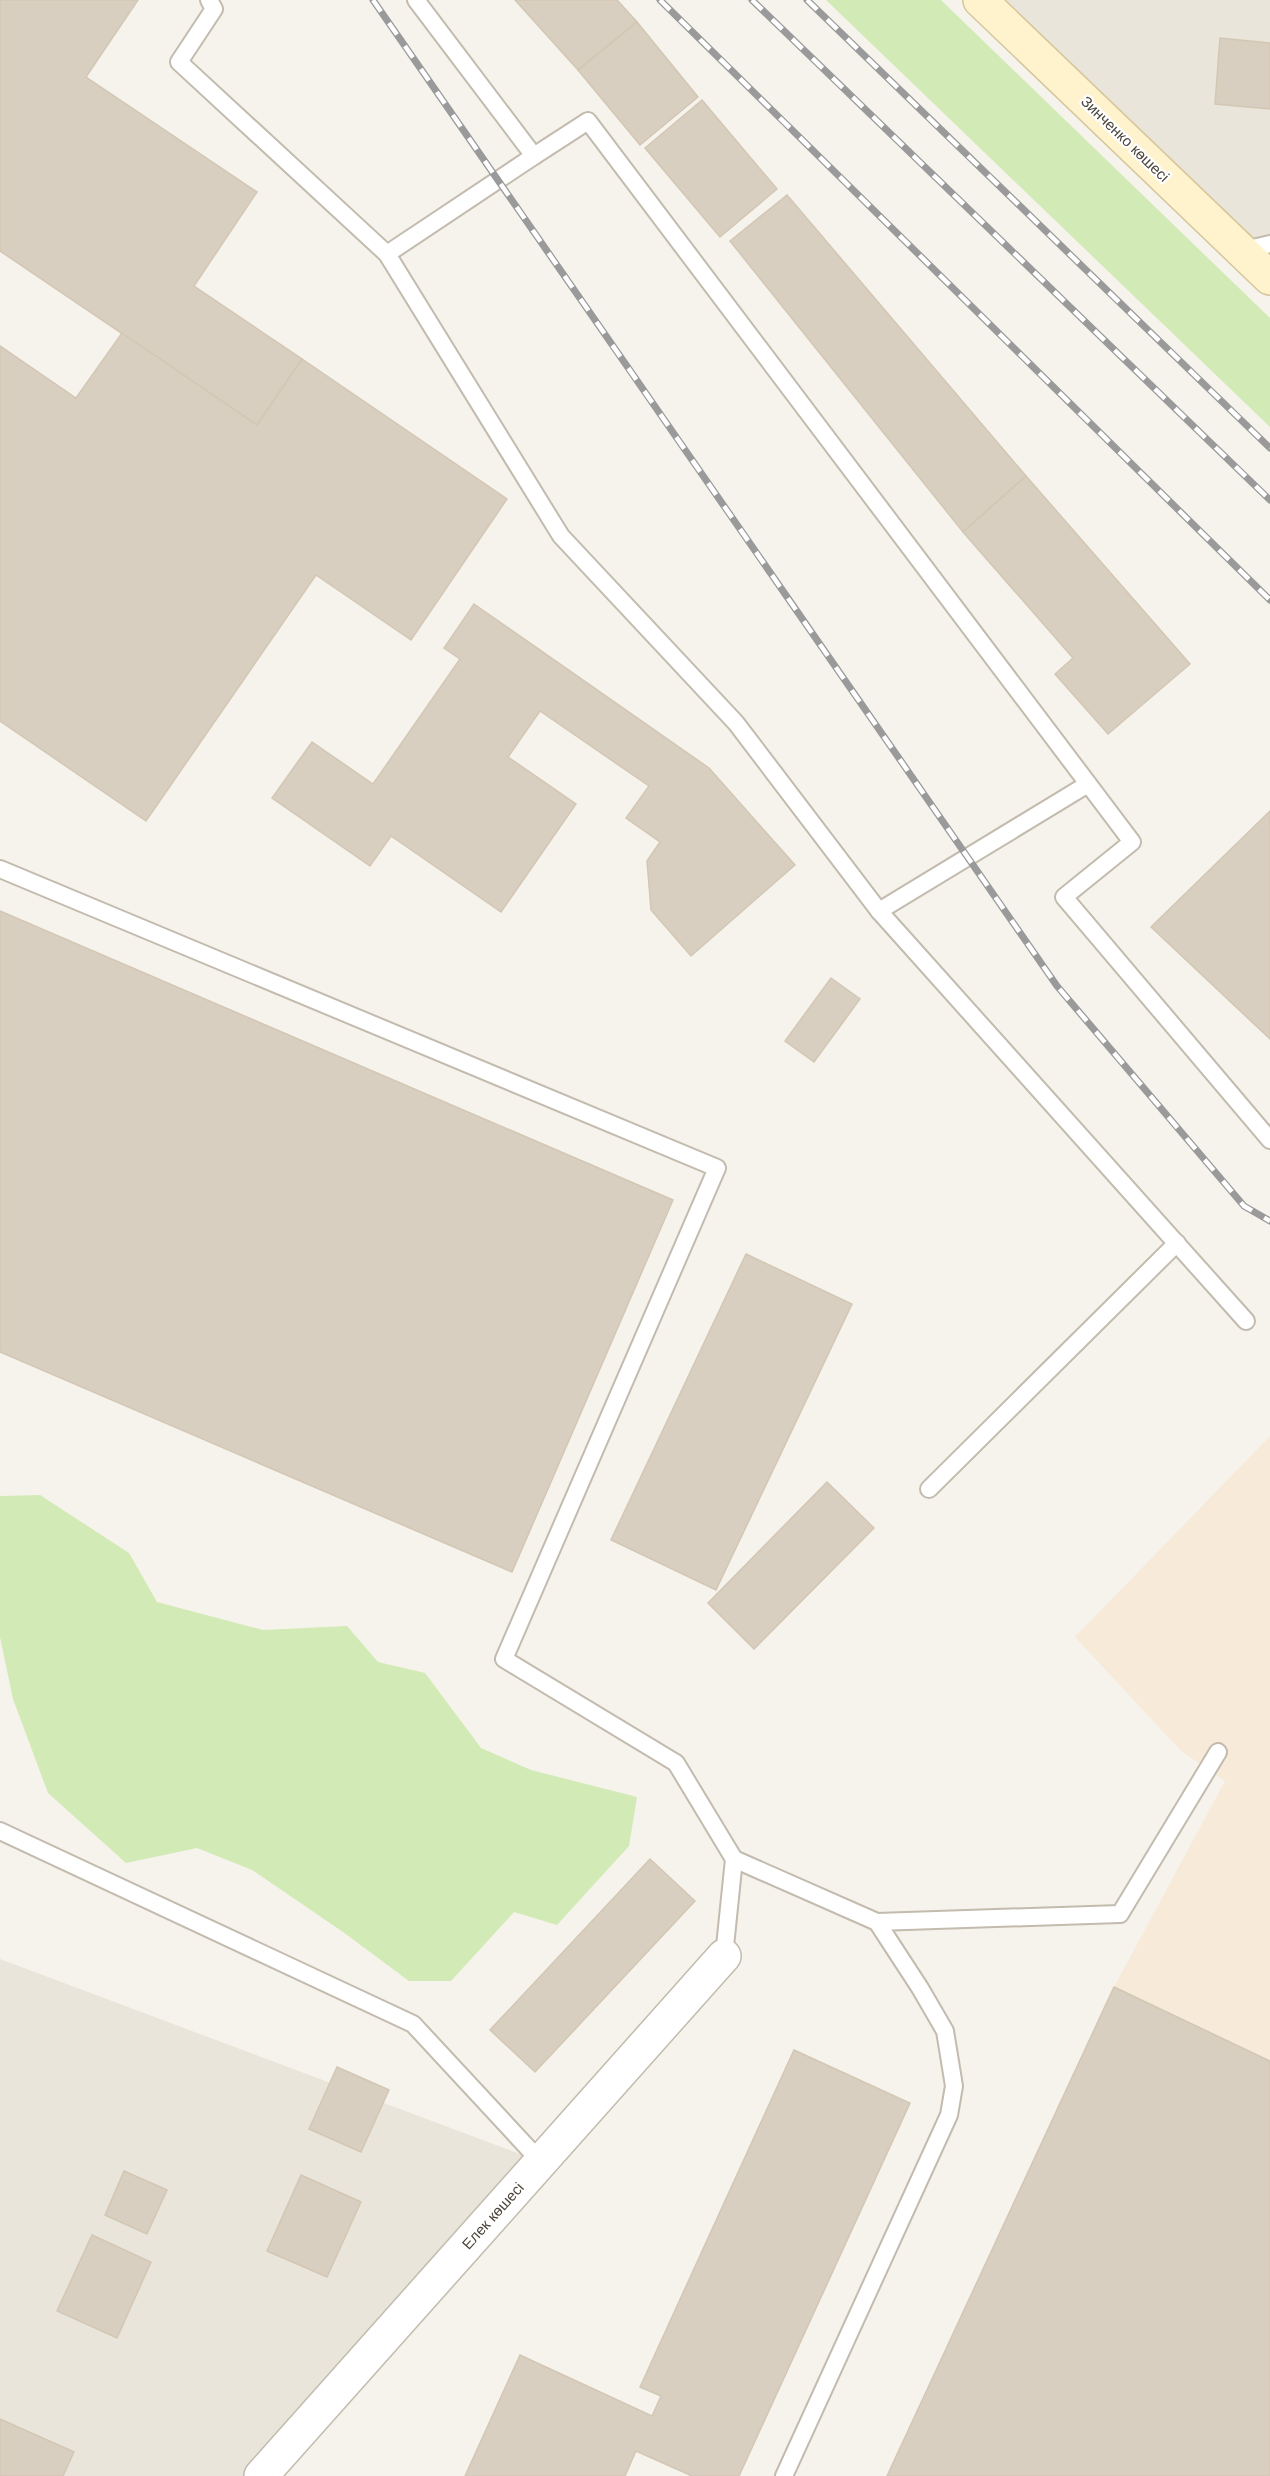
<svg xmlns="http://www.w3.org/2000/svg" width="1270" height="2476" font-family="Arial,sans-serif">
	<rect width="100%" height="100%" fill="#f6f3ec"/>
	<g fill="#eae5da">
		<path d="M984 0H1270V270Z"/>
		<path d="M0 1959 541 2162 261 2476H0Z"/>
	</g>
	<path fill="#f7ead8" d="M1270 1436V2476H887L1114 1987 1225 1781 1181 1751 1075 1637Z"/>
	<g fill="#d2eab5">
		<path d="M826 0H941L1270 318V427Z"/>
		<path d="M40 1495 129 1553 157 1602 263 1630 347 1626 378 1662 425 1673 481 1748 531 1770 637 1797 629 1846 557 1925 514 1912 451 1981H409L343 1932 252 1870 197 1848 126 1863 48 1793 13 1699 0 1637V1496Z"/>
	</g>
	<g fill="#d8cfc1" stroke="#d3c7b4" stroke-width="1.5">
		<path d="M0 0H138L86 77 257 192 194 286 302 359 257 425 0 251Z"/>
		<path d="M515 0H617L637 22 578 70Z"/>
		<path d="M637 22 698 97 640 145 578 70Z"/>
		<path d="M1220 38 1270 43V109L1215 104Z"/>
		<path d="M702 100 777 189 720 237 645 148Z"/>
		<path d="M787 195 1026 476 963 532 730 241Z"/>
		<path d="M122 333 257 425 302 359 507 499 411 640 316 575 146 821 0 721V346L76 398Z"/>
		<path d="M1026 476 1190 664 1108 734 1055 674 1073 658 963 532Z"/>
		<path d="M474 604 709 768 795 865 691 956 651 910 647 861 660 842 626 818 649 786 540 711 508 757 576 804 501 912 391 836 370 866 272 798 312 742 373 784 460 659 444 648Z"/>
		<path d="M1270 811V1039L1151 927Z"/>
		<path d="M0 911 673 1200 512 1572 0 1352Z"/>
		<path d="M831 978 860 999 814 1062 785 1041Z"/>
		<path d="M746 1254 852 1304 716 1590 611 1540Z"/>
		<path d="M827 1482 874 1528 754 1649 708 1603Z"/>
		<path d="M650 1859 695 1901 535 2072 490 2030Z"/>
		<path d="M1114 1987 1270 2061V2476H887Z"/>
		<path d="M794 2050 910 2103 739 2476H692L636 2451 625 2476H465L520 2355 652 2416 661 2396 640 2387Z"/>
		<path d="M337 2067 389 2090 361 2152 309 2129Z"/>
		<path d="M124 2171 167 2190 147 2234 105 2215Z"/>
		<path d="M301 2175 361 2202 327 2277 267 2251Z"/>
		<path d="M92 2235 151 2262 117 2338 57 2311Z"/>
		<path d="M0 2419 74 2452 63 2476H0Z"/>
	</g>
	<g fill="none" stroke-linecap="round" stroke-linejoin="round">
		<g stroke="#c2bbae" stroke-width="20">
			<g id="lane">
				<path d="M209 0 214 9 179 62 387 254 561 536 736 723 879 911 1246 1321"/>
				<path d="M416 0 534 156 588 121 1132 842 1064 897 1270 1140"/>
				<path d="M1240 251 1270 244"/>
				<path d="M387 254 534 156"/>
				<path d="M0 869 717 1168 504 1659 676 1763 734 1859 724 1956"/>
				<path d="M879 911 1088 784"/>
				<path d="M929 1489 1177 1243"/>
				<path d="M0 1831 413 2024 541 2162"/>
				<path d="M734 1859 877 1922 1120 1914 1218 1752"/>
				<path d="M784 2476 949 2115 954 2086 945 2031 920 1988 877 1922"/>
			</g>
		</g>
		<g stroke="#c2bbae" stroke-width="36">
			<path id="street" d="M261 2476 724 1956"/>
		</g>
		<g stroke="#d6c79b" stroke-width="36">
			<path id="secondary" d="M980 0 1270 278"/>
		</g>
		<use href="#lane" stroke="#fff" stroke-width="16"/>
		<use href="#street" stroke="#fff" stroke-width="33"/>
		<use href="#secondary" stroke="#fff3cd" stroke-width="33"/>
		<g stroke="#9a9a9a" stroke-width="7">
			<g id="rail">
				<path d="M373 0 1057 986 1244 1206 1270 1221"/>
				<path d="M660 0 1270 600"/>
				<path d="M752 0 1270 500"/>
				<path d="M807 0 1270 448"/>
			</g>
		</g>
		<use href="#rail" stroke="#fff" stroke-width="4.5" stroke-dasharray="14" stroke-linecap="butt"/>
	</g>
	<g text-anchor="middle" stroke-width="4.5" stroke-linejoin="round" paint-order="stroke">
		<g font-size="15" fill="#4b4439" stroke="#fff">
			<text transform="translate(1125 139) rotate(44)" y="5">Зинченко көшесі</text>
			<text transform="translate(493 2216) rotate(-48)" y="5">Елек көшесі</text>
		</g>
	</g>
</svg>
